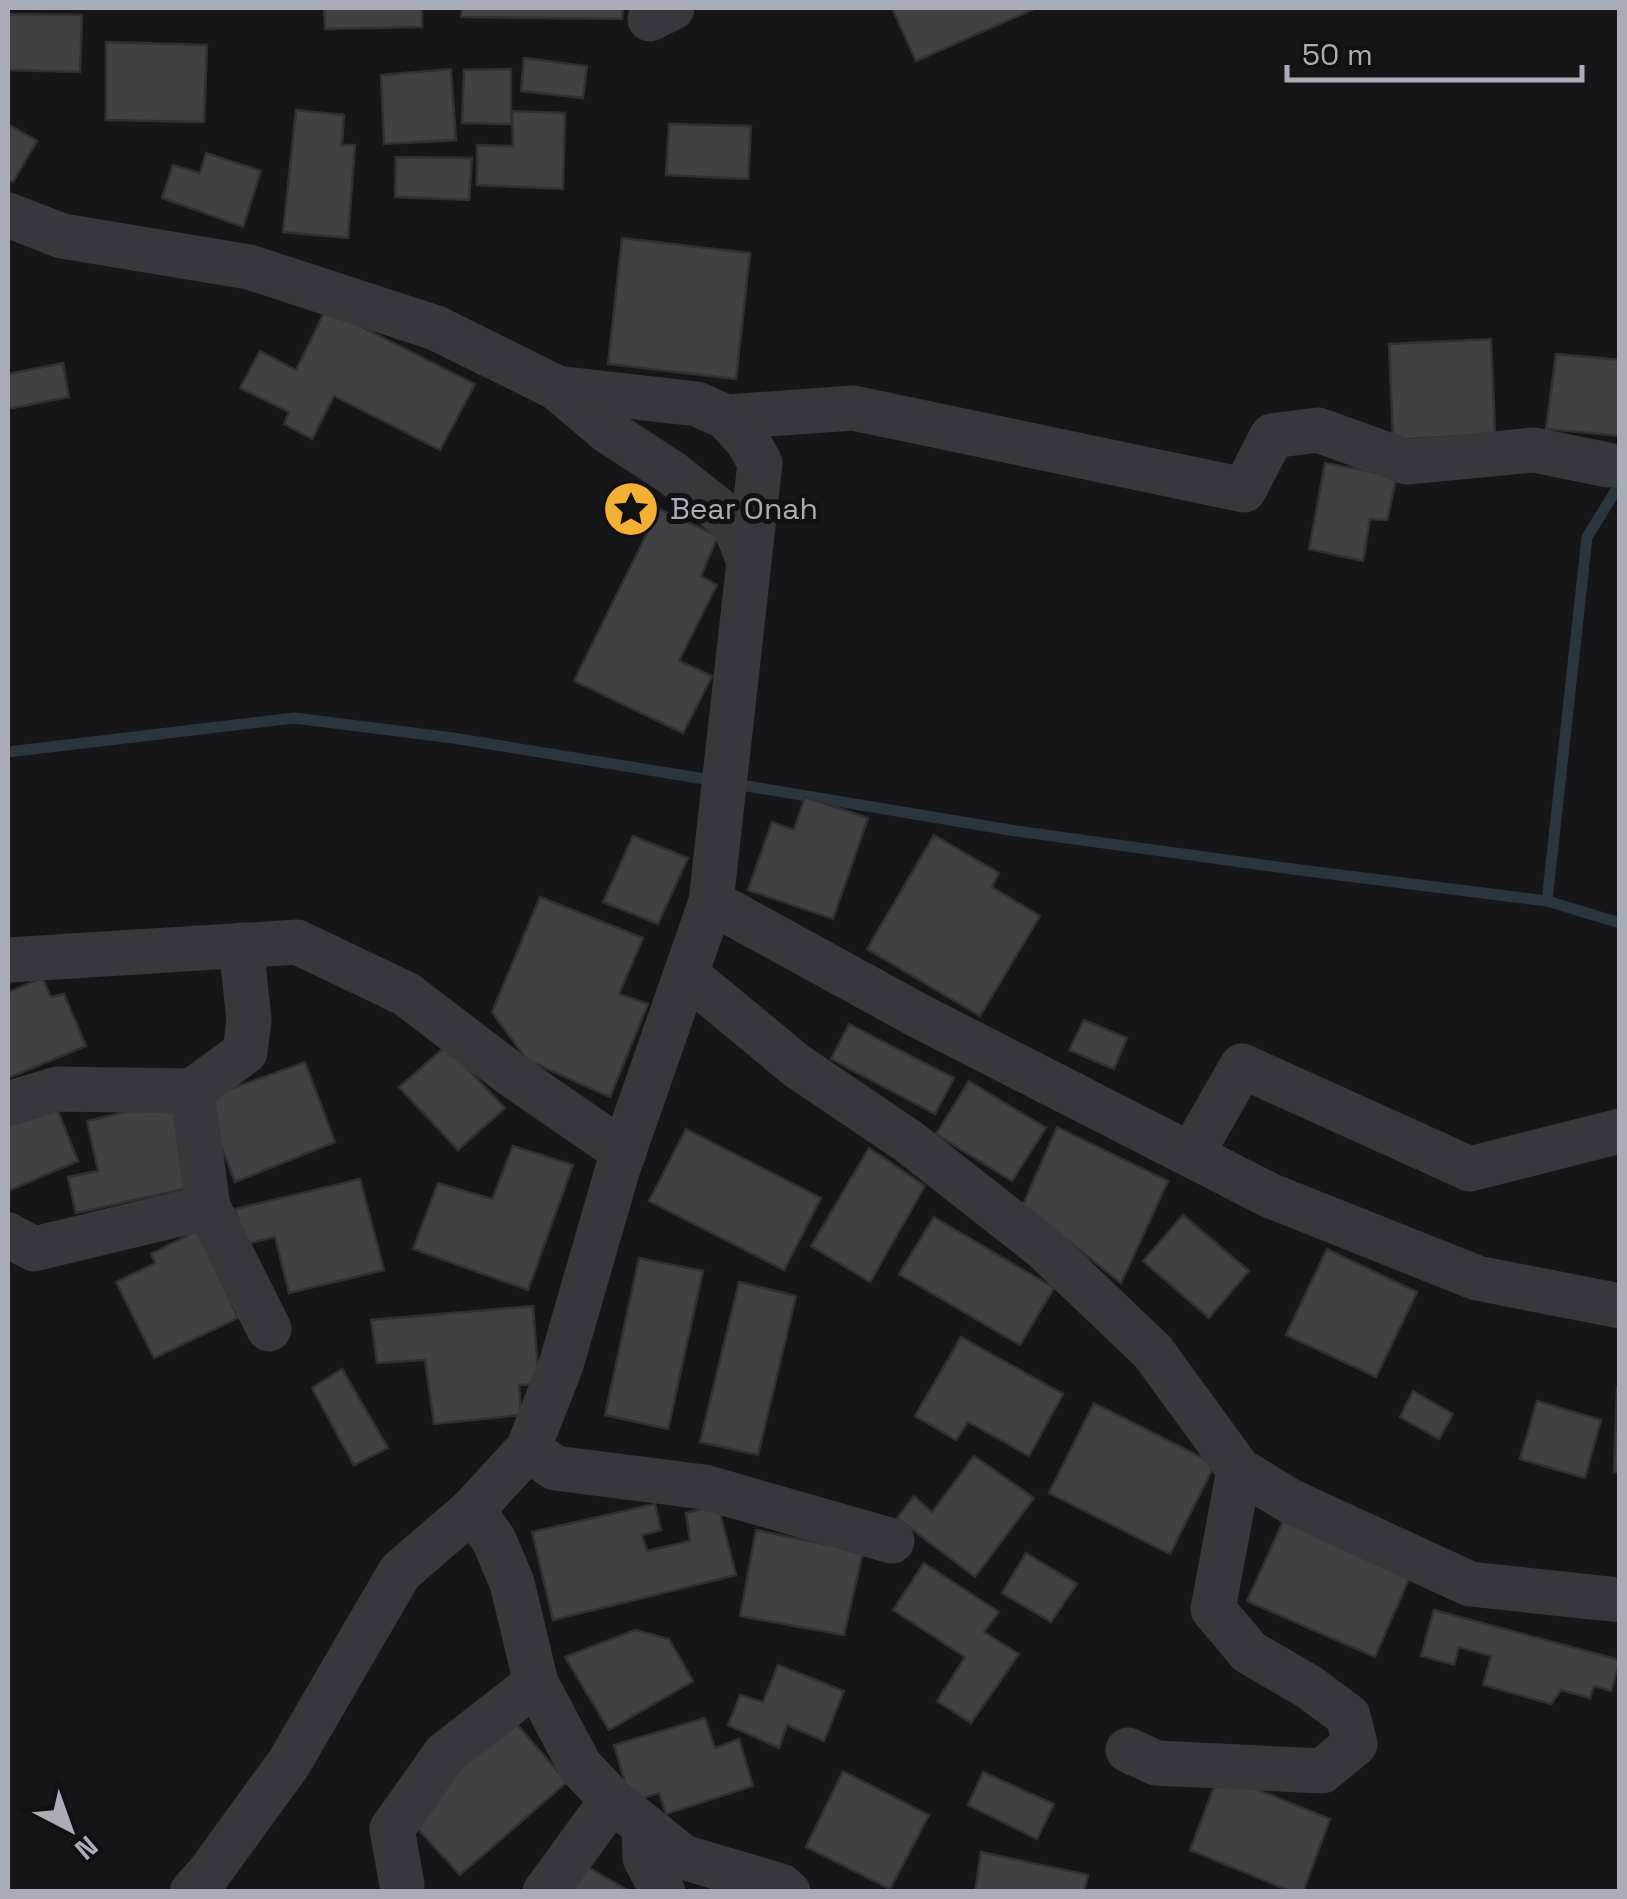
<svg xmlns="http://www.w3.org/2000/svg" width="1627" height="1899" font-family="'Space Grotesk',sans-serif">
	<rect width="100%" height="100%" fill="#161618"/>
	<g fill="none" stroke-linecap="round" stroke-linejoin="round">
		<g stroke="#2c353c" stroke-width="11">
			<path d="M8 752 294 718 453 738 717 781"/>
			<path d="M735 784 1016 831 1292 869 1547 901 1620 923"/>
			<path d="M1547 901 1587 537 1620 484"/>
		</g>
	</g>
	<g fill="#404145" stroke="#303034" stroke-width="2.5">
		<path d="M324 8H422V27L325 29Z"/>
		<path d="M462 8H623L622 19 461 17Z"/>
		<path d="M892 8H1036L916 61Z"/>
		<path d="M8 14 82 15 80 72 8 70Z"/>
		<path d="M106 42 207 45 204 122 106 120Z"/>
		<path d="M524 58 587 66 583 98 521 91Z"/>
		<path d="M451 69 456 140 384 144 381 75Z"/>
		<path d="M511 69V124L462 123 464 70Z"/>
		<path d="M296 110 344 115 342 145H355L348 238 283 232Z"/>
		<path d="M512 111 565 113 563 189 477 185V145L513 146Z"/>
		<path d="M8 124 37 141 13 182 8 179Z"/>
		<path d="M669 124 751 126 748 179 666 175Z"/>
		<path d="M206 153 261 171 243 227 162 198 173 165 200 173Z"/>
		<path d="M396 157 472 158 469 200 395 197Z"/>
		<path d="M622 238 750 253 736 379 608 364Z"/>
		<path d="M326 309 475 384 440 450 334 396 312 439 284 424 289 412 240 388 260 351 296 370Z"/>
		<path d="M1491 339 1495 434 1393 440 1389 344Z"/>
		<path d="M1556 354 1620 360V436L1546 429Z"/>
		<path d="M63 363 69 397 8 409V374Z"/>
		<path d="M1325 463 1397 476 1387 520 1370 519 1363 561 1309 549Z"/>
		<path d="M659 509 718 536 701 576 717 585 679 661 712 676 683 733 574 681Z"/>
		<path d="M805 797 868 818 833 919 748 890 772 822 794 830Z"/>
		<path d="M934 835 999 873 992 887 1040 916 980 1016 867 949Z"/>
		<path d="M633 836 688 858 658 924 603 902Z"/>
		<path d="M540 897 643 938 619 994 648 1004 610 1097 527 1060 492 1012Z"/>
		<path d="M42 978 51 997 64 994 86 1046 8 1078V992Z"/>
		<path d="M1084 1020 1127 1038 1114 1069 1069 1050Z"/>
		<path d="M849 1024 954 1078 935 1114 831 1059Z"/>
		<path d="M446 1046 505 1108 458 1150 399 1087Z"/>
		<path d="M305 1062 335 1142 235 1182 203 1099Z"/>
		<path d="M969 1081 1046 1128 1012 1181 936 1134Z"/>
		<path d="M53 1099 78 1161 8 1191V1119Z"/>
		<path d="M173 1101 193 1187 76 1213 68 1177 98 1171 87 1121Z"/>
		<path d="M1057 1127 1168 1181 1121 1283 1023 1205Z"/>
		<path d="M686 1129 821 1198 784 1270 649 1201Z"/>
		<path d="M513 1146 573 1165 528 1290 413 1249 438 1183 492 1199Z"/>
		<path d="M869 1148 925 1186 870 1282 811 1246Z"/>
		<path d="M360 1179 384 1270 289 1293 275 1237 245 1244 235 1209Z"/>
		<path d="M1183 1215 1249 1271 1209 1318 1143 1261Z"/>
		<path d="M934 1217 1054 1288 1020 1345 899 1274Z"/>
		<path d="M198 1230 238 1318 154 1358 116 1282 155 1263 151 1254Z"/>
		<path d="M1327 1249 1417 1292 1376 1377 1286 1335Z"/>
		<path d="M639 1258 703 1271 668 1429 605 1415Z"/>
		<path d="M739 1282 796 1296 758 1455 700 1442Z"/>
		<path d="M533 1306 539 1384 519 1385 521 1415 434 1424 425 1360 377 1363 371 1320Z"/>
		<path d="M961 1337 1063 1394 1029 1456 968 1422 956 1440 915 1416Z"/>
		<path d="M342 1369 388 1448 354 1465 312 1388Z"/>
		<path d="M1617 1387H1620V1472H1614Z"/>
		<path d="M1413 1391 1453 1414 1439 1439 1400 1417Z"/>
		<path d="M1537 1401 1601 1420 1585 1478 1520 1459Z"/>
		<path d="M1094 1403 1215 1464 1170 1554 1049 1493Z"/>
		<path d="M974 1456 1034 1498 975 1577 897 1518 914 1496 932 1512Z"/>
		<path d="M655 1504 661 1530 642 1535 647 1551 690 1541 686 1513 718 1505 736 1575 553 1620 532 1532Z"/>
		<path d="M1285 1517 1411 1574 1375 1657 1247 1601Z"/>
		<path d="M756 1530 863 1552 844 1635 740 1616Z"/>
		<path d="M1026 1553 1077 1584 1051 1622 1002 1593Z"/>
		<path d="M924 1563 999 1612 984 1632 1019 1654 971 1723 937 1701 965 1657 893 1610Z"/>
		<path d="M1434 1610 1620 1660 1611 1691 1594 1686 1590 1698 1561 1690 1551 1704 1483 1685 1491 1656 1459 1647 1454 1665 1421 1656Z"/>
		<path d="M635 1630 669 1639 693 1681 609 1730 565 1657Z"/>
		<path d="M778 1665 844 1691 824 1741 787 1725 779 1748 728 1725 740 1695 763 1702Z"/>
		<path d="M705 1718 715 1748 739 1739 753 1786 666 1814 659 1793 631 1802 614 1745Z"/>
		<path d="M514 1721 567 1782 460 1875 406 1816Z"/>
		<path d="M843 1771 929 1815 890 1889 806 1847Z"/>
		<path d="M983 1772 1054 1804 1037 1839 968 1805Z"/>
		<path d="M1219 1774 1330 1819 1303 1892H1292L1190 1850Z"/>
		<path d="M981 1852 1088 1875 1084 1892H975Z"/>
		<path d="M584 1865 631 1892H569Z"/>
	</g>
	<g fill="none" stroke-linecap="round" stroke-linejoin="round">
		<g stroke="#37383d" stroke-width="45">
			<path d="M650 19 672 8"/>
			<path d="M8 215 62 236 249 267 436 328 557 388 609 432 672 473 726 516 738 533 749 562"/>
			<path d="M726 417 853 408 1244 490 1272 436 1318 430 1407 462 1534 450 1608 465"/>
			<path d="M711 902 921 1017 1271 1196 1477 1278 1620 1306"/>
			<path d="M8 960 297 942 406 994 515 1077 624 1152"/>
			<path d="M686 974 797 1066 908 1141 1043 1247 1153 1352 1239 1470 1290 1501 1470 1584 1620 1600"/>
			<path d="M192 1091 208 1207 269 1329"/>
			<path d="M8 1104 57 1089 192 1091 245 1052 249 1020 241 945"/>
			<path d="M1191 1155 1242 1066 1470 1169 1620 1131"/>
			<path d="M8 1235 34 1249 208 1207"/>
			<path d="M528 1449 555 1468 704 1487 892 1541"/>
			<path d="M472 1510 494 1540 512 1583 536 1683 580 1766 612 1800 683 1857 781 1886 788 1892"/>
			<path d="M1128 1750 1156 1763 1322 1771 1355 1744 1348 1716 1309 1687 1249 1652 1213 1609 1239 1470"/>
			<path d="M644 1826 645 1858 663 1892"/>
			<path d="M402 1885 392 1829 445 1754 536 1683"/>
			<path d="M192 1892 209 1873 289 1763 400 1572 472 1510 528 1449 561 1365 618 1168 711 902 760 463 747 440 726 417 697 404 557 388"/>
			<path d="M545 1892 612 1800"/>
		</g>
	</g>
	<defs>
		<g id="sight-disc" transform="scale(2.875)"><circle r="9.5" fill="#f2b134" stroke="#111113"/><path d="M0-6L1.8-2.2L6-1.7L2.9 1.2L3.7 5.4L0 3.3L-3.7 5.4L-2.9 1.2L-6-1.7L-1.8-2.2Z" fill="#111"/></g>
	</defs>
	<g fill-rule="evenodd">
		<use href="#sight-disc" x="631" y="509"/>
	</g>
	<g text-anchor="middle" stroke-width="10" stroke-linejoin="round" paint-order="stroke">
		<g font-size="30" fill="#a8adb8" stroke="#111113" text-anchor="start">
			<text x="670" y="519">Bear Onah</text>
		</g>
	</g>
	<rect width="1627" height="1899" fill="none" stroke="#a8adb8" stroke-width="20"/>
	<g transform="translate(70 1829) rotate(139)" stroke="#111113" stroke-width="8" paint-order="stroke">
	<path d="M0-8L18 38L0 25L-18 38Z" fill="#a8adb8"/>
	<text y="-15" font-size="28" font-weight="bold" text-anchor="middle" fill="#a8adb8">N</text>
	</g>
	<path d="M1287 65v15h295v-15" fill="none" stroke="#a8adb8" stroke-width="5"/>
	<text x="1302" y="65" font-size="30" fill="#a8adb8" stroke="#111113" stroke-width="8" paint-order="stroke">50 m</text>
</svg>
